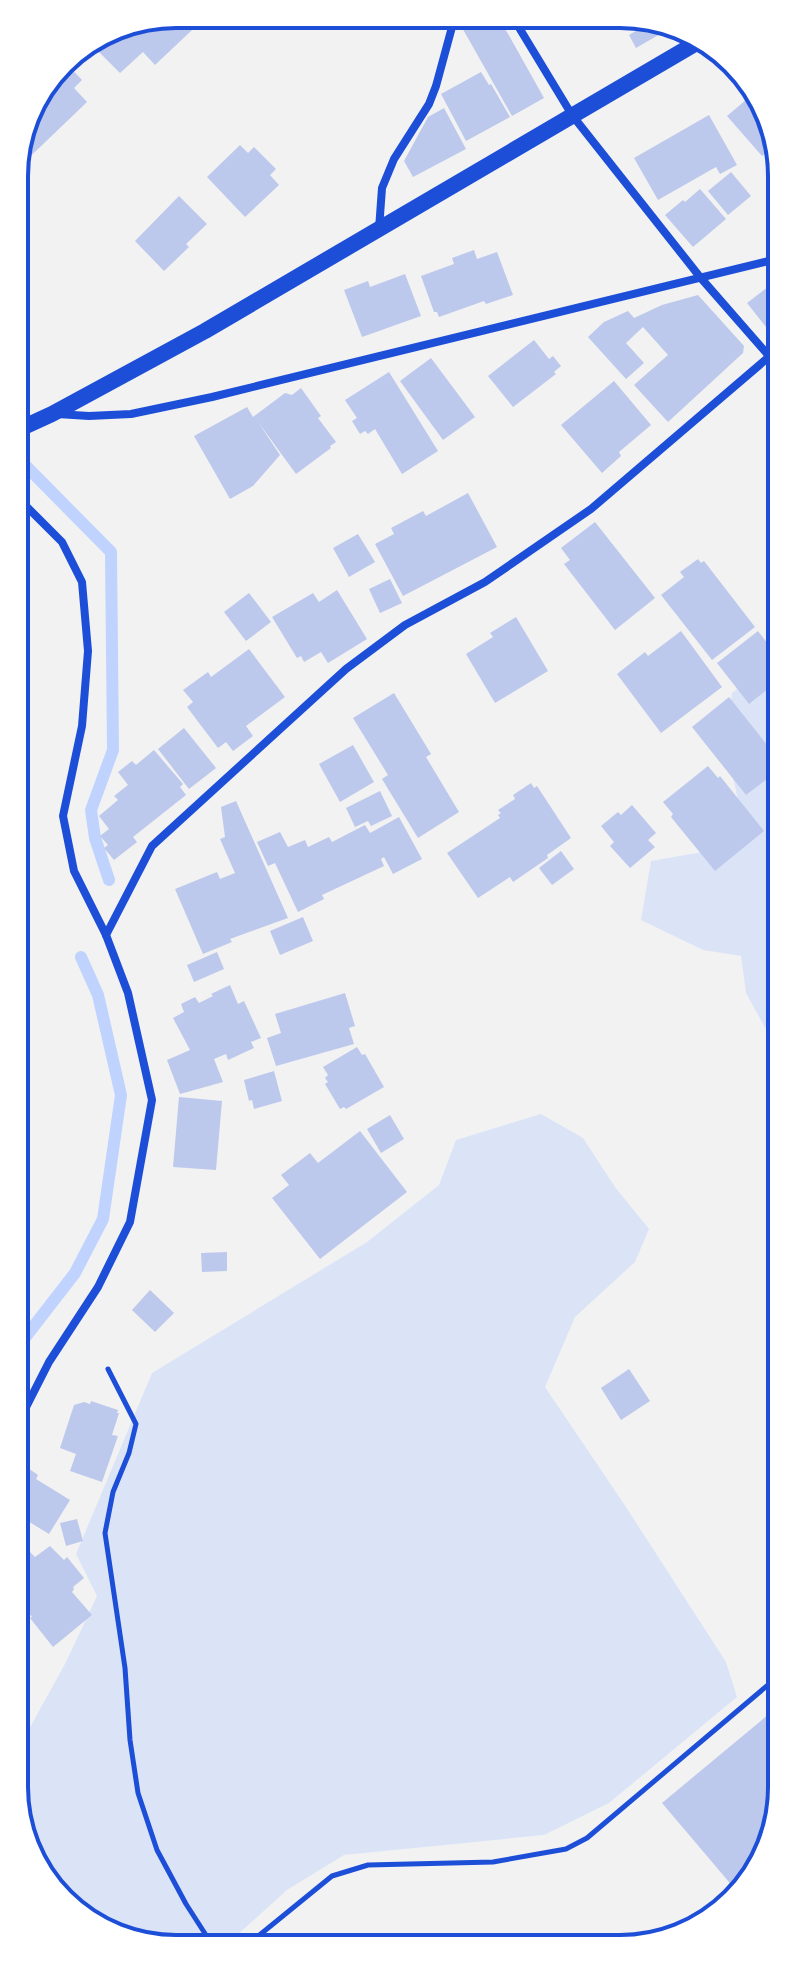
<svg xmlns="http://www.w3.org/2000/svg" width="796" height="1963" font-family="'Public Sans',sans-serif">
	<rect width="100%" height="100%" fill="#f2f2f2"/>
	<g fill="#dbe4f7">
		<path d="M755 675 778 683 779 1053 746 993 741 956 703 950 641 920 651 861 748 844 725 742 732 693Z"/>
		<path d="M541 1114 583 1138 615 1187 649 1229 635 1262 575 1317 545 1387 626 1507 726 1662 737 1697 609 1803 544 1835 344 1855 287 1890 225 1946H145L69 1908 19 1828V1743L23 1740 66 1662 97 1596 76 1554 152 1373 367 1242 439 1185 456 1140Z"/>
	</g>
	<g fill="none" stroke-linecap="round" stroke-linejoin="round">
		<g stroke="#bfd3fe" stroke-width="12">
			<path d="M21 461 111 552 113 750 91 810 95 838 109 880"/>
			<path d="M18 1351 20 1344 75 1273 103 1219 121 1095 98 995 81 957"/>
		</g>
	</g>
	<g fill="#bdc9ec">
		<path d="M176 14H209L155 65 143 52 120 73 89 42 114 26Z"/>
		<path d="M462 16H498L544 98 512 116 460 24Z"/>
		<path d="M656 19 663 23 667 30 636 48 629 35Z"/>
		<path d="M64 61 82 80 74 88 87 102 14 172V165L31 104Z"/>
		<path d="M481 72 489 85 491 84 510 117 466 141 441 94Z"/>
		<path d="M753 94 777 135V143L762 156 727 116Z"/>
		<path d="M444 108 466 149 413 177 404 161 428 117Z"/>
		<path d="M709 115 737 165 720 174 716 167 658 200 634 158Z"/>
		<path d="M240 145 248 153 254 147 276 169 270 175 279 185 245 217 207 177Z"/>
		<path d="M731 172 751 196 728 215 708 191Z"/>
		<path d="M700 189 726 219 693 247 665 215 683 200 685 202Z"/>
		<path d="M179 196 207 224 186 244 189 247 164 271 135 241Z"/>
		<path d="M474 250 477 259 497 252 513 295 486 304 484 301 439 317 437 312H434L421 276 454 264 452 258Z"/>
		<path d="M405 274 421 316 362 337 344 290 368 281 370 287Z"/>
		<path d="M777 280V326L770 332 747 303Z"/>
		<path d="M698 295 744 346 743 353 668 422 634 385 668 355 643 327 626 343 644 363 626 379 588 337 604 322 628 311 634 318 662 305Z"/>
		<path d="M534 340 549 359 553 356 561 366 554 372 556 374 513 407 488 376Z"/>
		<path d="M431 358 475 417 443 440 400 381Z"/>
		<path d="M389 372 438 451 402 474 375 429 368 434 365 431 360 434 352 421 357 418 345 400Z"/>
		<path d="M614 381 651 425 619 452 621 456 602 473 561 425Z"/>
		<path d="M301 388 321 416 318 418 336 442 330 446 331 448 296 474 258 422 280 455 253 486 230 499 194 436 247 407 253 417 285 393 292 395Z"/>
		<path d="M468 493 497 547 403 596 375 544 394 534 391 528 423 511 426 516Z"/>
		<path d="M595 522 655 598 615 630 564 564 570 560 561 548Z"/>
		<path d="M358 534 375 562 349 577 333 548Z"/>
		<path d="M698 559 701 563 704 561 755 627 712 660 661 595 684 577 680 572Z"/>
		<path d="M390 579 402 603 380 613 369 589Z"/>
		<path d="M337 590 367 639 328 663 321 652 304 662 301 656 297 658 272 617 313 593 319 602Z"/>
		<path d="M249 593 271 622 246 641 224 612Z"/>
		<path d="M516 617 548 671 495 703 466 654 493 637 490 633Z"/>
		<path d="M681 631 722 687 661 733 617 674 645 652 648 656Z"/>
		<path d="M758 631 778 657V681L749 704 717 663Z"/>
		<path d="M249 649 285 697 246 726 253 736 233 751 226 742 218 748 187 707 193 702 183 690 208 672 211 677Z"/>
		<path d="M394 693 431 754 426 757 459 812 418 838 382 779 388 775 353 718Z"/>
		<path d="M729 697 779 760V770L746 795 692 727Z"/>
		<path d="M184 728 216 768 189 789 158 749Z"/>
		<path d="M353 745 374 782 340 802 319 764Z"/>
		<path d="M154 750 183 784 180 787 186 795 133 837 137 842 114 860 104 848 108 845 100 836 109 829 99 816 118 800 114 796 128 785 118 772 132 761 136 765Z"/>
		<path d="M708 766 718 778 720 776 764 831 715 871 671 817 673 814 663 802Z"/>
		<path d="M531 783 534 788 537 786 571 838 547 855 548 858 513 882 510 877 478 898 447 853 500 818 498 815 501 813 498 810 515 799 513 795Z"/>
		<path d="M380 791 392 816 371 826 368 821 355 827 346 808Z"/>
		<path d="M236 801 288 918 230 939 232 942 203 954 175 889 217 872 220 879 235 873 220 839 225 837 221 807Z"/>
		<path d="M632 805 656 833 648 840 655 847 630 868 610 846 614 842 601 826 618 812 621 815Z"/>
		<path d="M399 817 422 859 393 874 384 857 381 859 384 866 322 895 324 899 298 912 275 863 268 866 257 842 280 832 288 847 305 840 308 847 329 837 332 842 365 825 370 833Z"/>
		<path d="M561 851 574 869 552 885 539 868Z"/>
		<path d="M303 917 313 941 280 955 270 931Z"/>
		<path d="M217 952 224 969 194 982 187 965Z"/>
		<path d="M230 985 238 1004 244 1001 261 1038 251 1042 254 1048 228 1060 226 1054 214 1059 223 1082 180 1094 167 1060 190 1050 173 1018 184 1012 181 1004 195 997 199 1003 213 996 211 994Z"/>
		<path d="M345 993 355 1026 349 1028 354 1044 276 1066 267 1038 281 1033 275 1014Z"/>
		<path d="M357 1047 362 1055 365 1054 384 1087 346 1109 344 1107 340 1109 325 1084 328 1082 325 1078 328 1075 323 1067Z"/>
		<path d="M274 1071 282 1101 254 1109 252 1100 249 1101 244 1080Z"/>
		<path d="M179 1097 222 1101 216 1170 173 1167Z"/>
		<path d="M390 1115 404 1139 381 1153 367 1129Z"/>
		<path d="M360 1131 407 1192 320 1259 272 1198 289 1185 281 1175 310 1153 318 1163Z"/>
		<path d="M227 1252V1271L202 1272 201 1253Z"/>
		<path d="M150 1290 174 1313 155 1332 132 1310Z"/>
		<path d="M629 1369 650 1401 621 1420 601 1388Z"/>
		<path d="M91 1401 118 1410 117 1413H119L112 1435 118 1436 102 1482 70 1471 76 1454 60 1448 74 1405 84 1402 90 1404Z"/>
		<path d="M25 1466 38 1475 36 1479 70 1500 49 1534 18 1515V1476Z"/>
		<path d="M77 1519 83 1541 66 1546 60 1523Z"/>
		<path d="M50 1546 64 1560 67 1557 84 1578 73 1587 74 1589 72 1592 92 1615 53 1647 30 1618 32 1617 19 1600V1562L30 1552 35 1557Z"/>
		<path d="M781 1704 782 1797 742 1893 740 1895 662 1803Z"/>
		<path d="M19 1727 27 1736 19 1743Z"/>
	</g>
	<g fill="none" stroke-linecap="round" stroke-linejoin="round">
		<g stroke="#1d4ed8" stroke-width="5">
			<path d="M108 1369 136 1424 129 1453 113 1492 105 1533 125 1668 130 1740 138 1793 157 1850 186 1904 213 1946"/>
			<path d="M246 1946 332 1876 368 1865 493 1862 566 1849 587 1838 781 1674"/>
		</g>
		<g stroke="#1d4ed8" stroke-width="8">
			<path d="M512 16 572 115 700 277 769 356"/>
			<path d="M379 229 382 188 394 159 429 104 436 86 455 16"/>
			<path d="M57 414 89 416 131 414 212 397 777 259"/>
			<path d="M15 495 62 542 82 582 88 651 82 726 63 816 74 871 106 935 128 993 152 1100 130 1222 98 1287 49 1362 18 1423"/>
			<path d="M106 935 152 846 346 669 405 625 485 582 591 509 777 350"/>
		</g>
		<path stroke="#1d4ed8" stroke-width="16" d="M15 431 52 414 205 331 698 42"/>
	</g>
	<path d="M0 0H796V1963H0ZM176 28H620A148 148 0 0 1 768 176V1787A148 148 0 0 1 620 1935H176A148 148 0 0 1 28 1787V176A148 148 0 0 1 176 28Z" fill="#fff" fill-rule="evenodd"/>
	<path fill="none" stroke="#1d4ed8" stroke-width="4" d="M176 28H620A148 148 0 0 1 768 176V1787A148 148 0 0 1 620 1935H176A148 148 0 0 1 28 1787V176A148 148 0 0 1 176 28Z"/>
</svg>
